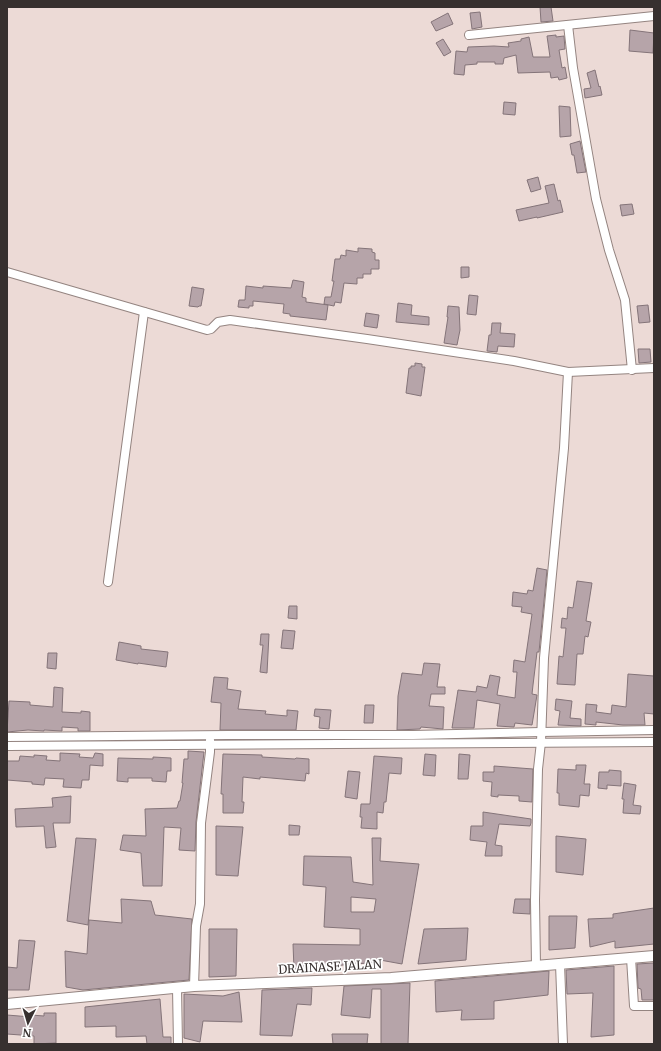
<svg xmlns="http://www.w3.org/2000/svg" width="661" height="1051" font-family="Merriweather,serif">
	<rect width="100%" height="100%" fill="#ecdad6"/>
	<g fill="#b6a4a9" stroke="#847479" fill-rule="evenodd">
		<path d="M540 7H551L553 21 541 22Z"/>
		<path d="M480 12 482 27 472 29 470 13Z"/>
		<path d="M448 13 453 24 436 31 431 22Z"/>
		<path d="M630 30 654 33 653 53 629 51Z"/>
		<path d="M556 35V37L564 36 565 49 559 50 562 68 565 67 567 78 559 80 558 77 551 78 550 72 518 73 516 55 504 58 503 64H495V62H477V64L465 65 464 75 454 74 456 51 467 52 468 47 494 46 509 47 508 43 521 41V39L529 37 533 57H550L547 36Z"/>
		<path d="M443 39 451 52 444 56 436 43Z"/>
		<path d="M595 70 599 87 600 86 602 95 585 98 584 89 591 88 587 73Z"/>
		<path d="M504 102 516 103 515 115 503 114Z"/>
		<path d="M559 106 570 107 571 136 560 137Z"/>
		<path d="M580 141 586 172 577 173 574 155H572L570 144Z"/>
		<path d="M538 177 541 189 531 192 527 180Z"/>
		<path d="M554 184 558 201 560 200 563 212 537 218V217L519 221 516 210 549 203 545 186Z"/>
		<path d="M632 204 634 214 622 216 620 205Z"/>
		<path d="M358 248 372 249V252L375 253V260H379V269H371V274H363V278H357V284L344 283 341 303 335 302 334 306 324 304 325 297H331L334 281H332L335 259H340L341 255 346 256V250L358 252Z"/>
		<path d="M461 267H469V277L461 278Z"/>
		<path d="M293 280 304 282 302 297 306 298V302L328 305 326 320 290 316V314L283 313 284 304 253 301V306H249V308L238 307 239 300H245L246 286 263 288V286L291 288Z"/>
		<path d="M192 287 204 289 201 306H199L198 307 189 306Z"/>
		<path d="M469 295 478 296 476 315 467 314Z"/>
		<path d="M398 303 412 305 411 315 429 317V325L396 322Z"/>
		<path d="M648 305 650 322 639 323 637 306Z"/>
		<path d="M448 306 459 307 460 330 457 345 444 343 448 317H447Z"/>
		<path d="M366 313 379 315 377 328 364 326Z"/>
		<path d="M492 323H501L500 333 515 334 514 347 498 346 497 352 487 351 489 335H491Z"/>
		<path d="M638 349H650L651 362 639 363Z"/>
		<path d="M415 363 422 364V367H425L421 396 406 393 409 368H411V366H415Z"/>
		<path d="M537 568 547 570 539 652H537L533 685 532 694 537 695 532 725 515 723 514 727 497 726 500 704 477 700 474 728H452L458 690 476 692 477 686 487 688 490 675 500 677 497 695 515 698 517 672H513L514 660 525 662 532 614 521 612 522 607 512 606 513 592 527 594 528 590 533 591Z"/>
		<path d="M577 581 592 583 586 621 591 622 588 637 585 636 583 654H577L575 685 557 684 559 656 563 657 566 628H561L562 618 567 619 568 607 573 608Z"/>
		<path d="M289 606H297V619L288 618Z"/>
		<path d="M283 630 295 631 293 649 281 648Z"/>
		<path d="M261 634H269L267 673 260 672 263 645H260Z"/>
		<path d="M119 642 141 646V649L168 652 166 667 138 663V664L116 660Z"/>
		<path d="M48 653H57L56 669 47 668Z"/>
		<path d="M424 663 440 664 437 687H445V694H431L429 706 444 707 443 729 421 727 420 729 397 730 398 696 402 673 422 675Z"/>
		<path d="M628 674 654 676V714L644 713 645 725H623L596 722V725L585 724 586 704 597 705 596 712 611 714 612 705 626 707Z"/>
		<path d="M214 677 228 678 227 689 241 691 238 709 266 711 265 714 287 716V710L298 711 296 730H220L221 703 211 702Z"/>
		<path d="M54 687 63 688 62 712 81 713V711L90 712V731H78V728L62 727V731L44 730V731L28 730 7 732 9 701 30 702V705L53 707Z"/>
		<path d="M556 699 572 701 570 718 581 719V726L558 725 560 711 555 710Z"/>
		<path d="M365 705H374L373 723H364Z"/>
		<path d="M315 709 331 710 329 729 319 728 320 717 314 716Z"/>
		<path d="M188 751 204 752 196 822 195 851 179 850 181 828 164 827 162 886H143L141 853 120 850 123 835 146 836 145 809 177 808 179 801H180L183 783H182L184 759H188Z"/>
		<path d="M60 753 80 754 79 757 93 758 95 753 103 754V766L90 765 89 780H82L81 788 63 787 64 779 45 778 44 785 32 784V782L7 780V761H19L20 756 34 757V755L47 756 46 760 60 761Z"/>
		<path d="M223 754 262 755V757L295 759 296 758 309 759V774L306 773 305 781 260 777V779L243 777 242 802H244L243 813H223V794H221Z"/>
		<path d="M425 754 436 755 435 776 423 775Z"/>
		<path d="M459 754 470 755 468 779H458Z"/>
		<path d="M374 756 402 758 401 774 389 773 386 802H384L383 813 377 812V829L361 828 362 817H360L361 804H370Z"/>
		<path d="M153 757 171 758V771H167L166 782 152 781V778H128V782L117 781 118 758 153 759Z"/>
		<path d="M576 765H586L584 784H590L589 796 580 795 579 807 559 805V793H557L558 769 576 770Z"/>
		<path d="M494 766 533 769 532 802 519 801V796L498 795V797L491 796 492 782 483 781V772H494Z"/>
		<path d="M609 770 621 771V786L607 785V789L598 788 599 772H609Z"/>
		<path d="M348 771 360 772 357 799 345 797Z"/>
		<path d="M624 783 636 785 633 805 641 806 640 814 623 813 624 799H622Z"/>
		<path d="M71 796 70 823H53L56 847 46 848 44 826 16 827 15 809 53 807 52 798Z"/>
		<path d="M483 812 531 819V823L530 826 499 824 495 845 502 846V856H485L487 842 470 840 471 826H483Z"/>
		<path d="M289 825 300 826 299 835H289Z"/>
		<path d="M216 826 243 827 238 876 216 875Z"/>
		<path d="M556 836 586 839 583 875 556 872Z"/>
		<path d="M76 838 96 839 88 925 67 921Z"/>
		<path d="M372 838H381L380 861 419 864 402 964 380 960V962L294 969 293 944 360 945V929L324 927 326 887 303 885 304 856 351 857 353 882 373 885ZM351 897 376 899 374 912H351Z"/>
		<path d="M121 899 151 901 155 915 192 919 189 980 83 990 66 987 65 951 87 954 89 920 122 923Z"/>
		<path d="M515 899H530V914L513 913Z"/>
		<path d="M654 908V944L615 948V941L590 947 588 919 613 918V914Z"/>
		<path d="M549 916H577L575 948 549 950Z"/>
		<path d="M468 928 466 960 418 964 424 929Z"/>
		<path d="M209 929H237L236 976 209 977Z"/>
		<path d="M19 940 35 941 29 990H7V967L17 968Z"/>
		<path d="M654 963V1000H642L641 989 638 988 637 964Z"/>
		<path d="M614 966V1035L591 1037 593 993 567 994 566 970Z"/>
		<path d="M549 971 548 995 494 1001V1019L461 1020 462 1010 436 1012 435 981Z"/>
		<path d="M410 983 408 1044H381V989H372L370 1018 341 1015 344 986Z"/>
		<path d="M312 988 311 1005 297 1004 292 1036 260 1035 262 990Z"/>
		<path d="M239 992 242 1022 203 1021 200 1042 184 1038V994L223 996Z"/>
		<path d="M160 999 163 1037H171V1044H147L146 1036 116 1037V1026L85 1027V1007Z"/>
		<path d="M44 1013H56V1043L34 1044V1036L7 1034V1015L31 1017V1015L44 1016Z"/>
		<path d="M332 1034H368L367 1044H333Z"/>
	</g>
	<g fill="none" stroke-linecap="round" stroke-linejoin="round">
		<g stroke="#948480" stroke-width="10">
			<g id="minor">
				<path d="M568 25 573 68 596 199 609 250 625 300 632 370"/>
				<path d="M469 35 654 16"/>
				<path d="M7 272 207 330 211 329 218 322 230 320 367 339 514 361 568 372 654 368"/>
				<path d="M108 582 144 312"/>
				<path d="M7 737 228 735H413L541 732 654 730"/>
				<path d="M7 746 654 742"/>
				<path d="M631 958 634 1006H654"/>
				<path d="M560 964 563 1044"/>
				<path d="M536 966 535 900 538 769 541 742 544 658 564 448 568 372"/>
				<path d="M194 986 196 926 200 904 201 823 210 752V740"/>
				<path d="M177 988 178 1044"/>
			</g>
		</g>
		<g stroke="#948480" stroke-width="12">
			<path id="tertiary" d="M7 1004 194 986 391 978 654 956"/>
		</g>
		<use href="#minor" stroke="#fff" stroke-width="8"/>
		<use href="#tertiary" stroke="#fff" stroke-width="10"/>
	</g>
	<g text-anchor="middle" stroke-width="3.5" stroke-linejoin="round" paint-order="stroke">
		<g font-size="12" fill="#37302f" stroke="#fff">
			<text transform="translate(330 967) rotate(-3)" y="4">DRAINASE JALAN</text>
		</g>
	</g>
	<rect width="661" height="1051" fill="none" stroke="#37302f" stroke-width="16"/>
	<g transform="translate(28 1023) rotate(185)" stroke="#ffffff" stroke-width="3" paint-order="stroke">
	<path d="M0-3L7 15L0 10L-7 15Z" fill="#37302f"/>
	<text y="-6" font-size="11" font-weight="bold" text-anchor="middle" fill="#37302f">N</text>
	</g>
</svg>
